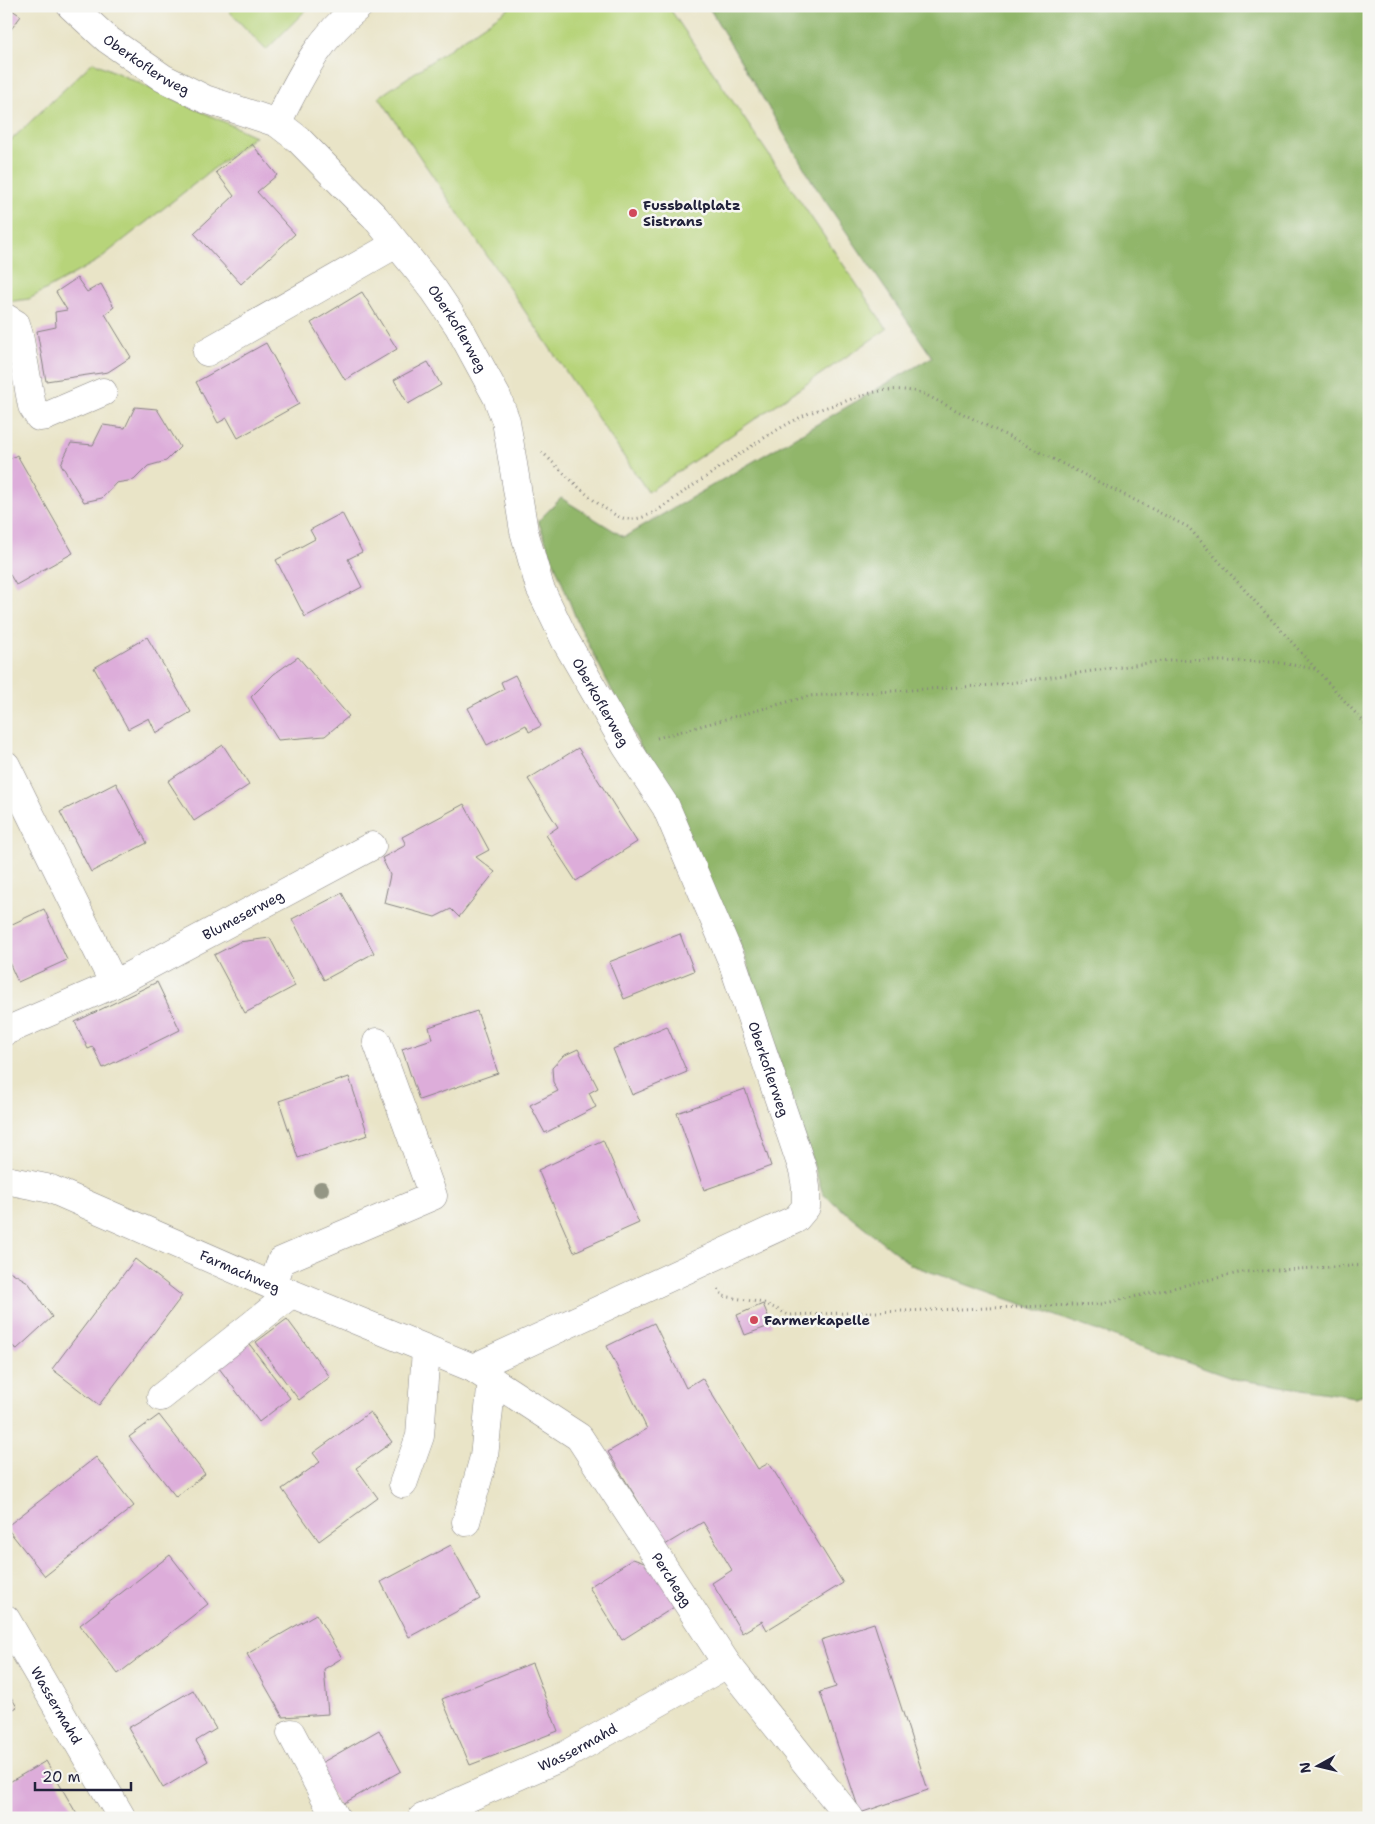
<svg xmlns="http://www.w3.org/2000/svg" width="1375" height="1824" font-family="'Shantell Sans',sans-serif">
	<rect width="100%" height="100%" fill="#f6f6f2"/>
	<filter id="ink" filterUnits="userSpaceOnUse"><feTurbulence type="fractalNoise" baseFrequency=".02" numOctaves="2"/><feDisplacementMap in="SourceGraphic" scale="10" xChannelSelector="R" yChannelSelector="G"/><feConvolveMatrix kernelMatrix="1 2 1 2 8 2 1 2 1" color-interpolation-filters="sRGB"/></filter>
	<filter id="wash" filterUnits="userSpaceOnUse"><feTurbulence type="fractalNoise" baseFrequency=".0096" numOctaves="4" result="noise"/><feDisplacementMap in="SourceGraphic" scale="20" xChannelSelector="R" yChannelSelector="G"/><feGaussianBlur stdDeviation="1.12" result="paint"/><feColorMatrix in="noise" values="0 0 0 0 0 0 0 0 0 0 0 0 0 0 0 0 0 1.4 0 .05"/><feComposite in="paint" operator="in"/></filter>
	<g filter="url(#wash)">
		<rect width="100%" height="100%" fill="#e9e4c7"/>
		<g fill="#b7d47a" stroke="#6c7b5a">
			<path d="M233 6H310L266 50 229 11Z"/>
			<path d="M512 6H668L887 329 648 492 379 97Z"/>
			<path d="M93 62 255 136 97 261 29 299 6 302V145Z"/>
		</g>
		<path fill="#91b66a" stroke="#5a6c52" d="M708 6H1369V1393L1355 1397 1234 1379 911 1265 823 1194 744 953 577 621 538 521 561 498 624 537 932 357 815 186Z"/>
		<g id="blocks">
			<g fill="#ddadda">
				<path d="M6 6 21 16 6 36Z"/>
				<path d="M252 144 277 175 257 192 295 234 241 284 194 233 234 196 216 172Z"/>
				<path d="M77 278 87 292 101 284 114 307 105 314 131 357 108 372 46 381 37 331 56 327 55 312 67 310 56 292Z"/>
				<path d="M362 292 397 349 345 380 311 323Z"/>
				<path d="M266 343 299 404 238 438 227 418 218 423 196 382Z"/>
				<path d="M428 362 441 385 408 404 394 380Z"/>
				<path d="M135 407 157 409 180 447 166 461 148 466 134 480 116 483 102 498 84 502 61 464 71 443 93 445 103 425 125 428Z"/>
				<path d="M17 455 73 553 16 585 6 568V461Z"/>
				<path d="M342 513 362 552 348 559 362 587 305 617 276 560 315 539 310 530Z"/>
				<path d="M147 637 191 712 156 733 149 718 128 729 94 668Z"/>
				<path d="M298 657 349 716 325 736 278 740 251 697 274 674Z"/>
				<path d="M515 675 541 726 529 732 526 725 487 745 468 708 504 689 501 682Z"/>
				<path d="M223 745 249 785 194 821 168 781Z"/>
				<path d="M578 748 637 842 576 881 546 835 558 827 528 779Z"/>
				<path d="M116 783 147 843 91 872 60 812Z"/>
				<path d="M464 804 489 850 476 857 495 872 459 917 451 909 435 917 384 903 390 875 382 858 406 845 402 837Z"/>
				<path d="M342 893 374 953 324 980 292 919Z"/>
				<path d="M44 909 67 960 18 982 6 956V927Z"/>
				<path d="M680 934 694 971 624 999 609 962Z"/>
				<path d="M270 938 295 986 245 1013 214 955 239 942Z"/>
				<path d="M157 982 180 1030 103 1068 93 1047 88 1049 75 1022Z"/>
				<path d="M477 1011 498 1073 419 1100 402 1049 432 1039 429 1027Z"/>
				<path d="M667 1026 687 1072 632 1095 613 1049Z"/>
				<path d="M578 1049 598 1088 589 1093 596 1107 545 1133 530 1105 558 1091 553 1082 552 1068 563 1056Z"/>
				<path d="M349 1077 368 1135 298 1158 279 1101Z"/>
				<path d="M745 1089 771 1166 704 1190 677 1113Z"/>
				<path d="M603 1140 639 1223 574 1252 538 1170Z"/>
				<path d="M135 1259 182 1296 99 1405 52 1369Z"/>
				<path d="M6 1269 28 1282 52 1317 17 1349 6 1342Z"/>
				<path d="M763 1304 772 1325 745 1335 737 1315Z"/>
				<path d="M287 1319 330 1377 299 1400 256 1342Z"/>
				<path d="M654 1323 686 1388 702 1378 758 1469 769 1463 843 1583 767 1630 762 1621 742 1633 712 1583 732 1570 703 1522 665 1545 608 1452 647 1429 607 1346Z"/>
				<path d="M247 1341 290 1398 259 1422 216 1364Z"/>
				<path d="M370 1412 392 1442 356 1468 378 1498 319 1541 282 1489 320 1462 313 1453Z"/>
				<path d="M159 1415 205 1474 176 1497 129 1437Z"/>
				<path d="M96 1457 134 1506 45 1576 6 1527Z"/>
				<path d="M451 1545 480 1599 409 1637 381 1582Z"/>
				<path d="M170 1555 208 1604 118 1674 80 1625Z"/>
				<path d="M633 1559 656 1567 679 1604 622 1640 589 1587Z"/>
				<path d="M316 1614 342 1658 324 1669 328 1714 283 1717 247 1654Z"/>
				<path d="M874 1623 928 1790 860 1813 820 1692 836 1687 821 1640Z"/>
				<path d="M532 1663 558 1731 470 1765 442 1699Z"/>
				<path d="M6 1689 17 1707 6 1714Z"/>
				<path d="M193 1690 216 1729 196 1741 208 1761 163 1788 128 1728Z"/>
				<path d="M379 1730 401 1771 339 1806 316 1766Z"/>
				<path d="M46 1761 79 1818H6V1784Z"/>
			</g>
		</g>
	</g>
	<g filter="url(#ink)">
		<use href="#blocks" fill-opacity="0" stroke="#868381" stroke-width="1"/>
		<g fill="none" stroke-linecap="round" stroke-linejoin="round">
			<g stroke="#868381" stroke-width="29">
				<g id="minor">
					<path id="s1" d="M71 6 107 39 163 78 205 99 277 123 298 139 375 217 434 290 459 327 497 397 506 421 524 531 540 588 565 640 626 746 666 807 732 961 803 1170 806 1187V1207L796 1219 473 1368"/>
					<path d="M277 123C301 76 317 40 359 6"/>
					<path d="M6 318 16 324 19 335 32 406 39 417 47 416 103 392"/>
					<path d="M207 352 396 244"/>
					<path d="M6 765 114 984"/>
					<path id="s2" d="M6 1031 114 984 372 846"/>
					<path id="s3" d="M6 1180 51 1189 273 1286 473 1368 579 1437 727 1664 850 1818"/>
					<path d="M273 1286 281 1261 433 1196 377 1042"/>
					<path d="M161 1397 291 1294"/>
					<path d="M403 1484 420 1436 426 1350"/>
					<path d="M466 1522 484 1457 492 1380"/>
					<path id="s4" d="M6 1619 122 1818"/>
					<path d="M291 1733 336 1818"/>
					<path id="s5" d="M422 1818 566 1755 727 1664"/>
				</g>
			</g>
			<g stroke="#868381" stroke-width="3" stroke-dasharray="1 4" stroke-linecap="butt">
				<path d="M542 452C559 468 606 518 628 519 648 521 669 502 685 491 724 466 762 436 803 416 817 409 832 406 846 401 874 391 895 385 924 394L1188 527 1369 728"/>
				<path d="M657 738 809 696 995 685 1169 660 1275 662 1315 669"/>
				<path d="M718 1289 723 1296 764 1303 789 1315 1102 1304 1243 1272 1369 1265"/>
			</g>
			<use href="#minor" stroke="#fff" stroke-width="28"/>
		</g>
		<circle fill="#949684" cx="321" cy="1189" r="8"/>
	</g>
	<g fill="#d1495b" stroke="#f6f6f2" stroke-width="2">
		<circle cx="633" cy="213" r="5"/>
		<circle cx="754" cy="1320" r="5"/>
	</g>
	<g text-anchor="middle" stroke-width="5" stroke-linejoin="round" paint-order="stroke">
		<g font-size="14" fill="#22223b" stroke="#f6f6f2">
			<text dy="5" stroke="none"><textPath href="#s1" startOffset="96">Oberkoflerweg</textPath></text>
			<text dy="5" stroke="none"><textPath href="#s1" startOffset="515">Oberkoflerweg</textPath></text>
			<text dy="5" stroke="none"><textPath href="#s1" startOffset="920">Oberkoflerweg</textPath></text>
			<text dy="5" stroke="none"><textPath href="#s2" startOffset="264">Blumeserweg</textPath></text>
			<text dy="5" stroke="none"><textPath href="#s1" startOffset="1325">Oberkoflerweg</textPath></text>
			<text dy="5" stroke="none"><textPath href="#s3" startOffset="252">Farmachweg</textPath></text>
			<text dy="5" stroke="none"><textPath href="#s3" startOffset="801">Perchegg</textPath></text>
			<text dy="5" stroke="none"><textPath href="#s4" startOffset="100">Wassermahd</textPath></text>
			<text dy="5" stroke="none"><textPath href="#s5" startOffset="171">Wassermahd</textPath></text>
		</g>
		<g font-size="14" font-weight="bold" fill="#22223b" stroke="#f6f6f2" text-anchor="start">
			<text x="643" y="210">Fussballplatz<tspan x="643" dy="16">Sistrans</tspan></text>
			<text x="764" y="1325">Farmerkapelle</text>
		</g>
	</g>
	<rect width="1375" height="1824" fill="none" stroke="#f6f6f2" stroke-width="25"/>
	<g transform="translate(1318 1766) rotate(262)" stroke="#f6f6f2" stroke-width="4" paint-order="stroke">
	<path d="M0-4L9 19L0 12L-9 19Z" fill="#22223b"/>
	<text y="-8" font-size="14" font-weight="bold" text-anchor="middle" fill="#22223b">N</text>
	</g>
	<path d="M35 1782v8h96v-8" fill="none" stroke="#22223b" stroke-width="2.5"/>
	<text x="42" y="1782" font-size="15" fill="#22223b" stroke="#f6f6f2" stroke-width="4" paint-order="stroke">20 m</text>
</svg>
